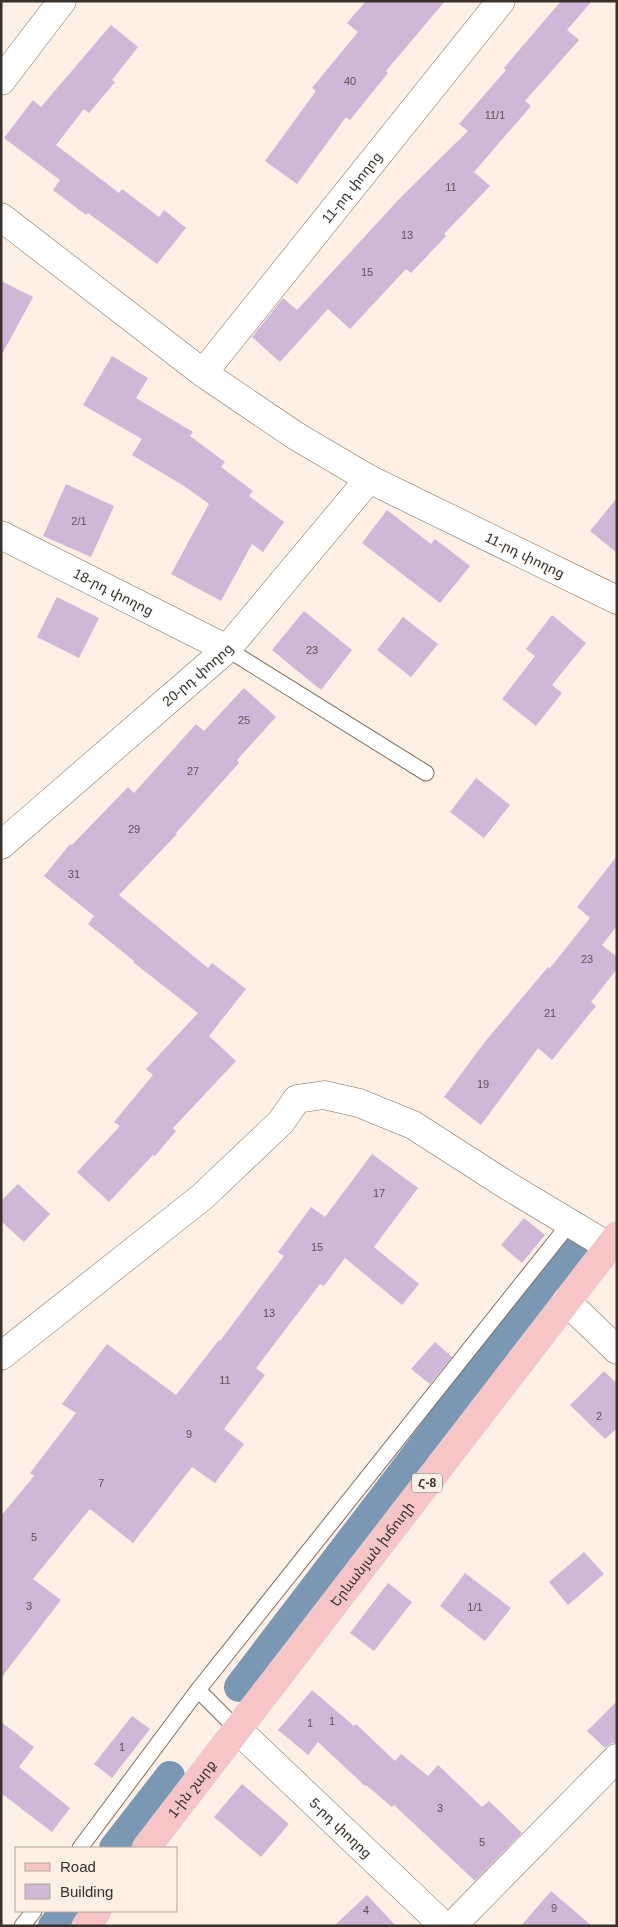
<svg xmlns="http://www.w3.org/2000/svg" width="618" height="1927" font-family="Helvetica,'Noto Sans Armenian',sans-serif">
	<rect width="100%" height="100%" fill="#fef0e5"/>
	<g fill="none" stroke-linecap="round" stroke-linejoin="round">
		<g stroke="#7a97b4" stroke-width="30">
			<path d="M239 1687 577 1244"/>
			<path d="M114 1848 170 1776"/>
			<path d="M53 1926 65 1911"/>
		</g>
	</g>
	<g fill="#d0b6d7">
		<path d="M366 1H445L386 71 388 73 350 120 346 117 297 184 265 161 316 91 312 88 358 32 347 23Z"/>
		<path d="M561 1H592L567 30 579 40 525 101 531 106 474 172 490 186 444 234 446 236 411 273 406 269 350 329 328 309 280 362 252 337 283 298 297 310 402 196 468 131 459 124 506 70 504 68Z"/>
		<path d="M111 25 138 47 112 80 115 82 89 113 84 109 56 145 119 193 122 189 159 217 164 210 186 228 157 264 125 240 88 213 86 215 53 190 60 180 4 138 33 100 41 107Z"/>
		<path d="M1 281 33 297 1 356Z"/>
		<path d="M112 356 148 378 136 398 193 432 190 436 225 462 221 467 253 491 249 496 284 522 263 552 252 544 221 601 171 574 209 504 184 486 132 455 142 439 83 405Z"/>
		<path d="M66 484 114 506 91 557 43 536Z"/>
		<path d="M617 498V553L590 531Z"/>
		<path d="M387 510 431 544 435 539 470 566 440 603 362 543Z"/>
		<path d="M57 597 99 618 79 658 37 637Z"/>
		<path d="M304 611 352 650 321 690 272 650Z"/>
		<path d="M552 615 586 643 552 685 562 693 536 726 502 699 535 656 526 649Z"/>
		<path d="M403 617 438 644 411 677 377 650Z"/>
		<path d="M244 688 276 717 237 760 239 763 176 833 177 834 119 895 208 968 212 963 246 989 209 1036 236 1061 173 1128 176 1131 155 1156 153 1155 109 1202 77 1172 120 1126 114 1122 153 1075 146 1069 198 1013 133 962 134 961 88 924 94 916 44 876 70 844 72 845 128 787 134 793 196 724 204 731Z"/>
		<path d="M476 778 510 805 484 838 450 812Z"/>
		<path d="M617 856V926L602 945 617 957V969L591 1002 596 1006 552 1060 538 1048 481 1125 444 1097 484 1043 548 967 550 968 590 918 577 907Z"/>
		<path d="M372 1154 418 1188 374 1247 419 1284 402 1305 345 1258 324 1286 320 1284 256 1368 265 1375 224 1429 244 1444 215 1483 192 1467 133 1543 90 1509 33 1579 61 1600 1 1678V1516L34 1476 30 1473 76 1413 62 1404 107 1344 176 1395 219 1340 220 1341 284 1256 278 1252 311 1207 325 1217Z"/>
		<path d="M18 1184 50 1214 24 1242 1 1221V1201Z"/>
		<path d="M524 1218 545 1235 522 1263 501 1245Z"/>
		<path d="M435 1342 452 1357 430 1384 411 1369Z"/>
		<path d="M604 1371 617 1384V1428L605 1439 570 1405Z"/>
		<path d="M584 1552 604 1574 568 1605 549 1582Z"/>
		<path d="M465 1573 511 1608 485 1641 440 1606Z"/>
		<path d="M388 1583 412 1602 374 1651 350 1633Z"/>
		<path d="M312 1690 354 1726 356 1724 395 1761 401 1754 428 1776 438 1765 482 1807 489 1801 522 1833 475 1881 394 1805 392 1807 366 1785 365 1786 318 1742 308 1755 278 1730Z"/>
		<path d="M617 1701V1743H612L605 1748 587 1731Z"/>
		<path d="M132 1716 150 1729 112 1778 94 1764Z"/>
		<path d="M1 1722 34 1747 19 1767 70 1808 52 1832 1 1793Z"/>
		<path d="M242 1784 289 1824 261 1857 214 1817Z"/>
		<path d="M551 1891 592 1926H521Z"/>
		<path d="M367 1895 396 1926H334Z"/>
	</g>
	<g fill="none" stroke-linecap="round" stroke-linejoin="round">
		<g stroke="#826e5d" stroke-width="17">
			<g id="service">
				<path d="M227 649 426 773"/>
				<path d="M198 1690 238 1730"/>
				<path d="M80 1848 198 1690 570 1223"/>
				<path d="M22 1926 34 1911"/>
			</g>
		</g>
		<g stroke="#826e5d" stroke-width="29">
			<g id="minor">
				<path d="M1 81 62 1"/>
				<path id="s1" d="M1 217 203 373 296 436 369 479 617 600"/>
				<path id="s2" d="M203 373 501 1"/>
				<path id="s3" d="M1 535 227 649"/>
				<path id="s4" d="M1 845 227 649 369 479"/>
				<path d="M566 1301 617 1350"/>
				<path d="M1 1356 202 1197 281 1122 297 1099 324 1095 359 1103 413 1125 508 1186 608 1246"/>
				<path id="s5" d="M238 1730 444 1926"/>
				<path d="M452 1926 617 1758"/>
			</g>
		</g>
		<g stroke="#d3d1d0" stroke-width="29">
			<g id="primary">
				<path id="s6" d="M146 1848 617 1236"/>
				<path d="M86 1926 97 1911"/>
			</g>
		</g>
		<use href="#service" stroke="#fff" stroke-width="15"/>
		<use href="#minor" stroke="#fff" stroke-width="28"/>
		<use href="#primary" stroke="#f8c5c7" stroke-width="28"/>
	</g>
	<g text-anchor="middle" stroke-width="4" stroke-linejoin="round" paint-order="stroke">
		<g font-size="11" fill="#5f5254">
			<text x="350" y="85">40</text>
			<text x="495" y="119">11/1</text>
			<text x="451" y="191">11</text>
			<text x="407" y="239">13</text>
			<text x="367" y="276">15</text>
			<text x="79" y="525">2/1</text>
			<text x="312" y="654">23</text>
			<text x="244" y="724">25</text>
			<text x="193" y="775">27</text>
			<text x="134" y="833">29</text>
			<text x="74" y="878">31</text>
			<text x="587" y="963">23</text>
			<text x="550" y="1017">21</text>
			<text x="483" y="1088">19</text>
			<text x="379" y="1197">17</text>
			<text x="317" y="1251">15</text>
			<text x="269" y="1317">13</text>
			<text x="225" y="1384">11</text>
			<text x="599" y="1420">2</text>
			<text x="189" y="1438">9</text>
			<text x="101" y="1487">7</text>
			<text x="34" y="1541">5</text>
			<text x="29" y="1610">3</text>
			<text x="475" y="1611">1/1</text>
			<text x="332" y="1725">1</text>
			<text x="310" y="1727">1</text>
			<text x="122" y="1751">1</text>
			<text x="440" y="1812">3</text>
			<text x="482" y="1846">5</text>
			<text x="554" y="1912">9</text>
			<text x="366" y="1914">4</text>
		</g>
		<rect fill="#fef0e5" stroke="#746a61" stroke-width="1" x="412" y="1473.5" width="30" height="19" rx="4"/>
		<g font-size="12" font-weight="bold" fill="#393029">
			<text x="427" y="1487">Հ-8</text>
		</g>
		<g font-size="14" fill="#393029" stroke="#fef0e5">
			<text dy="5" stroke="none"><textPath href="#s2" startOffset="238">11-րդ փողոց</textPath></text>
			<text dy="5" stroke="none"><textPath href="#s1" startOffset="626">11-րդ փողոց</textPath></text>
			<text dy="5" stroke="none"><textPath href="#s3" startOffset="126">18-րդ փողոց</textPath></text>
			<text dy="5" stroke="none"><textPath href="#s4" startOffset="260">20-րդ փողոց</textPath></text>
			<text dy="5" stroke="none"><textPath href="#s6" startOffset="371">Երևանյան խճուղի</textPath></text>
			<text dy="5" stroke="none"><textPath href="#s6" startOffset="75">1-ին շարք</textPath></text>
			<text dy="5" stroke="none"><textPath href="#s5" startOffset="142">5-րդ փողոց</textPath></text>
		</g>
	</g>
	<rect width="618" height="1927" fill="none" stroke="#393029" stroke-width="5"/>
	<rect x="15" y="1847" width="162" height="65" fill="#fef0e5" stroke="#afa39a"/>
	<rect x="25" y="1863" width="25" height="8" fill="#f8c5c7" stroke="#afa39a"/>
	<text x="60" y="1872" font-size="15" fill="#393029">Road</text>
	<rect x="25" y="1884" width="25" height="15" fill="#d0b6d7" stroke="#afa39a"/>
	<text x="60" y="1897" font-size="15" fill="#393029">Building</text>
</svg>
